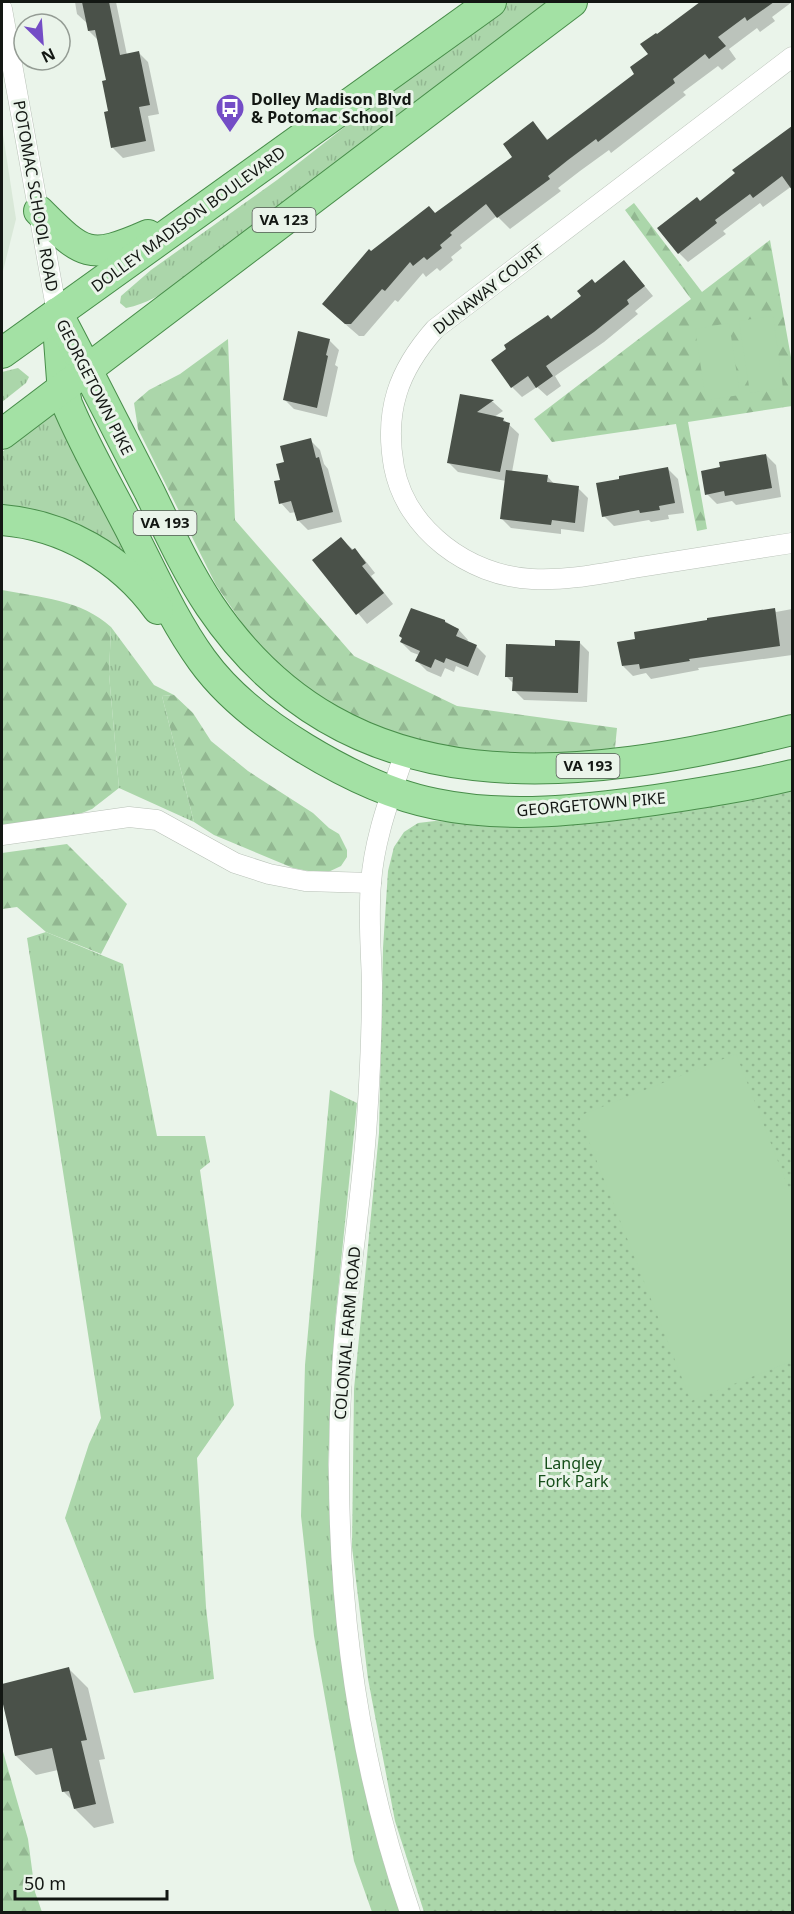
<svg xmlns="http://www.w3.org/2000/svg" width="794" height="1914" font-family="'Noto Sans',sans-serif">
	<defs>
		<pattern id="grass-tufts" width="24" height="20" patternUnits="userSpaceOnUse" patternTransform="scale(1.5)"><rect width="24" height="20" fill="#abd6aa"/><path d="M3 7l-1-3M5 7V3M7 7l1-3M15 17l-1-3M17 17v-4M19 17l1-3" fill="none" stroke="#92b791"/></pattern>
		<pattern id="forest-firs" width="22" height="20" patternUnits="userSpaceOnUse" patternTransform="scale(1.5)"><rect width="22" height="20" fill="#abd6aa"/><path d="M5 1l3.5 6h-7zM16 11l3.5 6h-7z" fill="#92b791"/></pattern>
		<pattern id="park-dots" width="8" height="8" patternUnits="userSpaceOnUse" patternTransform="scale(1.5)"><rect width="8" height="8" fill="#abd6aa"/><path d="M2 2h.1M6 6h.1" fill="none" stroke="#92b791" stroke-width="1.8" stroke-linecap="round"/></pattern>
	</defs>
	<rect width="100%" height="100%" fill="#eaf4ea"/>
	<path fill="#d9e8d8" d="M2 128 16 219 2 275Z"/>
	<g fill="url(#grass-tufts)">
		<path d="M504 2H550L180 283C163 293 147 304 126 308L120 303 121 296 151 270 277 180Z"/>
		<path d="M18 368 29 377 26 383 2 402V372Z"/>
		<path d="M60 403 152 589 2 509V452Z"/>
		<path d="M111 627 154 685 174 695 162 696 194 822 119 788 109 674Z"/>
		<path d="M46 932 123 964 157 1136H205L210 1162 200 1170 234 1405 197 1458 206 1607 214 1679 134 1693 65 1518 89 1444 101 1418 27 938Z"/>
		<path d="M330 1090 357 1103 335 1322 328 1465 334 1595 354 1732 383 1861 401 1912H372L354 1861 314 1636 301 1516 305 1365Z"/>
	</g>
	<g fill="url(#forest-firs)">
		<path d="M634 203 702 292 770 240 792 363V406L688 422 707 529 697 531 676 424 552 442 534 419 691 299 625 210Z"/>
		<path d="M228 339 235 520 354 656 457 706 617 728 615 748 512 759 432 750 366 724 301 688 253 639 216 585 138 429 134 403 149 390 180 374Z"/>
		<path d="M2 590C39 597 82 600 111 627L109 674 119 788 92 809 77 815 2 830Z"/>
		<path d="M174 695 193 713 211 741 248 771 313 813 329 828 339 834 347 850V857L341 866 324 874 293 868 214 835 194 822 162 696Z"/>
		<path d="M67 844 127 904 101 954 46 932 17 907 2 909V853Z"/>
		<path d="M2 1748 28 1839 35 1892 42 1912H2Z"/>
	</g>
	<path fill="url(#park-dots)" d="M792 785V1912H424L395 1821 368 1679 352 1547 354 1389 379 1133 383 948 388 871 394 847 404 832 418 823 435 821 457 822Z"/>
	<g fill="#abd6aa">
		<path d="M773 316 783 388 750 393 739 321Z"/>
		<path d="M729 323 740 395 706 400 695 329Z"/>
		<path d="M736 1054 792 1197V1361L691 1401 579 1116Z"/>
	</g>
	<g fill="#0003">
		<path d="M75 2H116L127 55 138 52 148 62 159 114 148 116 155 151 123 158 113 148 106 113 110 112 107 81 99 41 89 31 88 24 77 14Z"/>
		<path d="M703 2H792L772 17 775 21 760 32 757 28 729 49 736 59 722 70 718 66 683 92 686 95 611 153 609 150 580 171 558 188 561 191 510 229 497 216 460 245 462 248 451 257 453 260 440 271 437 268 426 277 423 273 398 302 395 300 364 336H359L336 316 371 253 436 215 514 157 533 123 549 141 636 74 650 54 643 45Z"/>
		<path d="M792 128V186L763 207 760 203 723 231 726 234 688 262 679 253 700 203 737 173 734 170Z"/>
		<path d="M633 272 653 296 635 311 638 314 604 342 555 376 561 386 547 396 537 387 522 397 512 387 493 360 551 321 595 285Z"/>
		<path d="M329 340 339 350 335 365 338 367 327 417 294 409 284 399Z"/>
		<path d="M461 396 493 402 503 411 494 417 503 419 519 434 512 472 547 476 555 485 578 488 588 498 584 532 561 529V534L511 528 501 518 506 481 458 472 448 462Z"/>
		<path d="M310 440 320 450 324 464 328 469 342 522 308 530 298 520 296 512 290 513 281 503 286 463Z"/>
		<path d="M766 455 776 465 781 497 736 505 732 501 717 504 707 494Z"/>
		<path d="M668 469 678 479 684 513 668 515 669 519 651 522 649 520 614 526 604 516Z"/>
		<path d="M341 539 364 559 375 573 371 576 393 604 367 624 314 560Z"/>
		<path d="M792 609V655L698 668 699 670 651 679 646 673 633 676 623 666 774 610 776 612Z"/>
		<path d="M445 621 459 630 468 640 467 642 476 646 486 656 478 676 456 666 454 672 445 668 441 677 427 671 417 661 419 655 411 652 401 642Z"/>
		<path d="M579 642 589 652 587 702 524 700 514 690V684L506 676Z"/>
		<path d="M69 1669 88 1688 105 1759 99 1760 114 1823 94 1828 75 1809 73 1801 64 1792 58 1770 36 1775 16 1756 2 1694V1685Z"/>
	</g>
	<g fill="#4a5149">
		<path d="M82 2H109L120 55 139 51 150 105 139 107 146 141 111 148 104 112 108 111 102 81 106 80 95 30 88 31Z"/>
		<path d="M700 2H774L747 21 745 17 718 37 726 46 709 59 705 54 673 79 675 83 598 142 596 139 568 160 548 176 550 179 497 218 486 204 450 233 452 235 440 245 442 248 427 260 424 257 413 266 410 262 385 291 382 289 351 324H345L322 304 369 249 371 251 429 206 435 213 512 157 503 144 533 121 547 140 634 74 630 67 648 54 640 44 656 33 657 34Z"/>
		<path d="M792 126V190L782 176 753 198 750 194 715 220 717 223 678 254 657 228 697 197 700 201 735 173 732 170Z"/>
		<path d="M624 260 645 286 627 300 629 304 594 332 546 366 553 376 536 388 528 376 511 388 491 360 506 349 504 345 548 315 551 319 581 296 577 291 592 279 595 283Z"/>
		<path d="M298 331 330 339 326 355 328 356 317 408 283 400Z"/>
		<path d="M460 394 494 400 477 412 504 418 503 421 510 423 500 472 447 463Z"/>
		<path d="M311 438 316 458 319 457 333 512 297 521 291 501 279 504 274 481 280 480 276 464 284 462 280 446Z"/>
		<path d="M766 454 772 488 725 496 724 491 705 495 701 471 720 467 719 462Z"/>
		<path d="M668 467 675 503 659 506 660 510 640 513 639 510 602 517 596 483 619 479V476Z"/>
		<path d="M506 470 548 475 547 482 579 486 575 523 552 520 551 525 500 519Z"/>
		<path d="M341 537 352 550 355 548 366 563 362 566 384 593 356 615 312 560Z"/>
		<path d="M411 608 445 620V622L459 629 456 636 477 645 468 667 446 658 444 663 435 659 431 668 415 661 420 651 400 642 402 638 399 636Z"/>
		<path d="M775 608 780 646 689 659 690 661 640 669 639 664 622 666 617 642 635 639 634 632 707 620V618Z"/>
		<path d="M555 640 580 641 578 693 512 691 513 677H505L506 644 555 646Z"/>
		<path d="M69 1667 87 1740 81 1741 96 1804 74 1809 69 1791 62 1792 52 1748 15 1756 2 1700V1684Z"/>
	</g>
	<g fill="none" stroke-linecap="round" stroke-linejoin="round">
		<g stroke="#b8c1b7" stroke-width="21">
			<g id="street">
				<path d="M2 9 57 313"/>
				<path d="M792 57 435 329C398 371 384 411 394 467 406 530 469 576 532 579 568 581 604 573 640 567 691 559 742 551 792 543"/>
				<path d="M405 752C391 795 374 838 371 883 368 916 371 950 372 983 372 1029 370 1074 367 1119 362 1203 346 1287 342 1371 331 1554 350 1739 410 1912"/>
				<path d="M2 835 129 817 157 820 235 863 269 874 305 881 371 883"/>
			</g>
		</g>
		<g stroke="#488d4a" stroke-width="32">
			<g id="primary">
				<path d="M39 211C83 255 89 261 148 235"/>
				<path d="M57 313 62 380 67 404C85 447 109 488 130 529 152 572 173 620 202 660 228 696 266 725 304 748 345 773 389 795 436 804 508 819 583 810 655 800 701 793 747 786 792 775"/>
				<path d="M63 324C92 379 120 435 149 491 168 530 186 570 210 606 350 813 581 782 792 730"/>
				<path d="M2 353 491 2"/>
				<path d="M2 434 572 2"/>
				<path d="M2 520C64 525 121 558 158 609"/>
			</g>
		</g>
		<use href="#street" stroke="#fff" stroke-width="20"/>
		<use href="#primary" stroke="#a3e1a4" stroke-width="30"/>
	</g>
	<defs>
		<g id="bus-pin" transform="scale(1.5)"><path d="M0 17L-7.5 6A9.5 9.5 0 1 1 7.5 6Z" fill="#744dc6" stroke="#eaf4ea"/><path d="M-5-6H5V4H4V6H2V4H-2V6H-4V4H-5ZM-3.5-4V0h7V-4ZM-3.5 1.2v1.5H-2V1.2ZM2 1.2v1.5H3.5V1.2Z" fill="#fff"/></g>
	</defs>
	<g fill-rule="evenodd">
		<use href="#bus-pin" x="230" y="108"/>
	</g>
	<g text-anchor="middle" stroke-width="6" stroke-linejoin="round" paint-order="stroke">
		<g fill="#eaf4ea" stroke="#545954" stroke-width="1.5">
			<rect x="252.5" y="208" width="63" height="24" rx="4.5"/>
			<rect x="133.5" y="511" width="63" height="24" rx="4.5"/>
			<rect x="556.5" y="754" width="63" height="24" rx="4.5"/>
		</g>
		<g font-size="15" font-weight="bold" fill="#131713">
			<text x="284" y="225">VA 123</text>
			<text x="165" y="528">VA 193</text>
			<text x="588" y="771">VA 193</text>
		</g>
		<g font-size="16" font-weight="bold" fill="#131713" stroke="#eaf4ea" text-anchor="start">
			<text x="251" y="105">Dolley Madison Blvd<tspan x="251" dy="18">&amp; Potomac School</tspan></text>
		</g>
		<g font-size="16" fill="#131713" stroke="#eaf4ea">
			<text transform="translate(36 196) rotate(80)" y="6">POTOMAC SCHOOL ROAD</text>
			<text transform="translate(188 219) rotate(-36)" y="6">DOLLEY MADISON BOULEVARD</text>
			<text transform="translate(488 289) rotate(-38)" y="6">DUNAWAY COURT</text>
			<text transform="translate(95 387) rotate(63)" y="6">GEORGETOWN PIKE</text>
			<text transform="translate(591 804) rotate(-5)" y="6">GEORGETOWN PIKE</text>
			<text transform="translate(347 1333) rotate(-85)" y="6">COLONIAL FARM ROAD</text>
		</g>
		<g font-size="16" fill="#154e19" stroke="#eaf4ea">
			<text x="573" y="1469">Langley<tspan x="573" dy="18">Fork Park</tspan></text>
		</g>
	</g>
	<rect width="794" height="1914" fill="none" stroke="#131713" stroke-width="6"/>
	<g transform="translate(42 42) rotate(155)"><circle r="28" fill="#eaf4ea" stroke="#949c94" stroke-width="1.5"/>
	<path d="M0-4.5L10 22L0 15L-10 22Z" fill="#744dc6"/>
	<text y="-9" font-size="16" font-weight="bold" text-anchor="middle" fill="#131713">N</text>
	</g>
	<path d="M15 1890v9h152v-9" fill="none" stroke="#131713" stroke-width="3"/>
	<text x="24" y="1890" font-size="18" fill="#131713" stroke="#eaf4ea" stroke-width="4.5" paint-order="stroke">50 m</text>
</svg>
